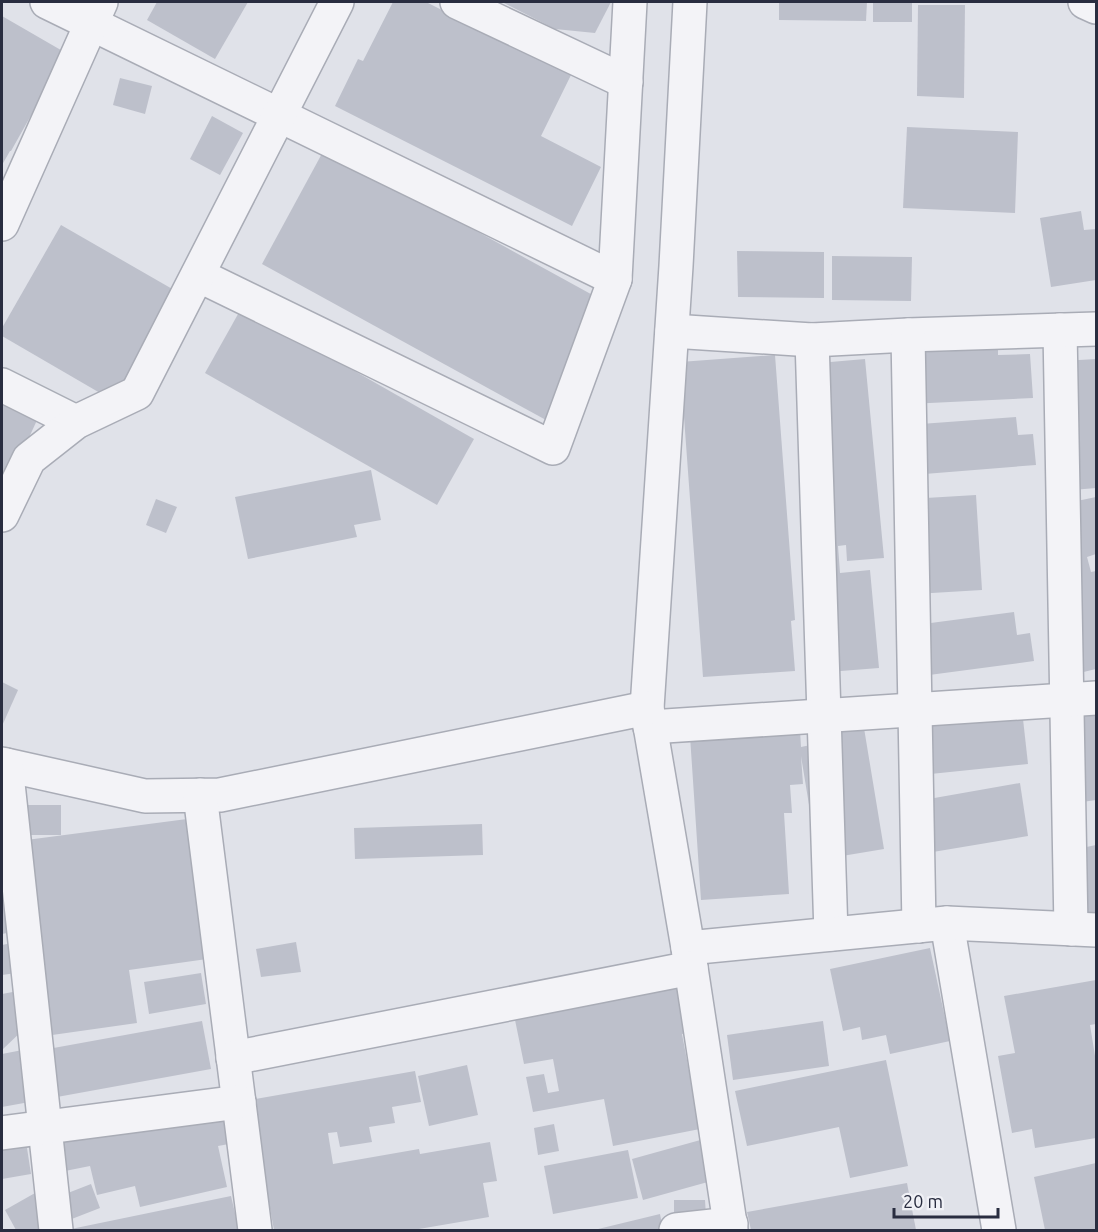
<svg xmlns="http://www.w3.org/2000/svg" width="1098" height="1232" font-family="Ubuntu,sans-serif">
	<rect width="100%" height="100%" fill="#e0e2e9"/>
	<g fill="#bdc0cb">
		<path d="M157 2H248L215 59 147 20Z"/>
		<path d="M393 2H426L571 75 541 136 601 167 572 226 335 106 358 59 363 61Z"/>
		<path d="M502 2H611L595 33 555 29Z"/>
		<path d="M779 2H867L866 21 779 20Z"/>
		<rect x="873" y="2" width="39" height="20"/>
		<path d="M918 5H965L964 98 917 96Z"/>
		<path d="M2 16 66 53 11 151H10L2 165Z"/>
		<path d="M120 78 152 86 145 114 113 105Z"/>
		<path d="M212 116 243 133 220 175 190 159Z"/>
		<path d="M907 127 1018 132 1015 213 903 208Z"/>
		<path d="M325 148 609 304 546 420 262 264Z"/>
		<path d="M1081 211 1084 230 1096 229V280L1051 287 1040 218Z"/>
		<path d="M61 225 181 294 119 404 2 336V328Z"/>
		<path d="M737 251 824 252V298L738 297Z"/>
		<path d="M832 256 912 257 911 301 832 300Z"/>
		<path d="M242 307 474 439 437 505 205 373Z"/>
		<path d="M998 349V355L1030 354 1033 398 909 404 906 353Z"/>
		<path d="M775 355 795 620 791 621 795 671 703 677 680 362Z"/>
		<path d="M865 359 884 558 847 561 846 545 838 546 840 573 870 570 879 668 828 672 815 583 796 365Z"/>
		<path d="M1096 359V488L1061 491 1062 361Z"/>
		<path d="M2 401 38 418 2 496Z"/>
		<path d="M1016 417 1018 435 1033 434 1036 465 912 475 907 425Z"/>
		<path d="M371 470 381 520 354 525 357 537 248 559 235 497Z"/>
		<path d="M976 495 982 590 915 594 909 499Z"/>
		<path d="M1096 497V554L1087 557 1091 572 1096 571V669L1071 675 1053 506Z"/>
		<path d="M156 499 177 507 166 533 146 525Z"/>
		<path d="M1014 612 1017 635 1030 633 1034 661 914 677 908 626Z"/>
		<path d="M2 682 18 690 2 726Z"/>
		<path d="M1096 707V800L1082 802 1069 711Z"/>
		<path d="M1022 710 1028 764 911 776 905 722Z"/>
		<path d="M863 722 884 849 818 860 801 756 803 784 790 785 792 813H784L789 894 701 900 690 736 800 730 801 747 825 742 823 729Z"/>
		<path d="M1020 783 1028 836 915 855 906 803Z"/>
		<rect x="26" y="805" width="35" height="30"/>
		<path d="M187 819 207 959 129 970 137 1023 38 1037 11 842Z"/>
		<path d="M482 824 483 855 355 859 354 828Z"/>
		<path d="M1096 845V914L1086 916 1072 850Z"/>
		<path d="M2 857 12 932 2 934Z"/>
		<path d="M296 942 301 972 261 977 256 949Z"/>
		<path d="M12 943 16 973 2 975V945Z"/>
		<path d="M930 948 950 1041 890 1054 886 1035 862 1040 860 1027 843 1031 830 969Z"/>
		<path d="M201 973 206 1004 149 1014 144 982Z"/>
		<path d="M1096 980V1024L1090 1025 1096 1062V1138L1035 1148 1032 1129 1012 1133 998 1056 1015 1053 1004 996Z"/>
		<path d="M685 983 695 1032 682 1034 700 1129 613 1146 604 1099 533 1112 526 1077 544 1074 548 1093 559 1091 553 1059 524 1064 514 1015Z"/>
		<path d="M18 991 25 1028 2 1050V994Z"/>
		<path d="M202 1021 211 1069 2 1107V1054L48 1045V1049Z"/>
		<path d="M823 1021 829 1066 733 1080 727 1035Z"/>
		<path d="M886 1060 908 1166 850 1178 839 1127 747 1146 735 1091Z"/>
		<path d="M467 1065 478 1115 429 1126 418 1076Z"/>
		<path d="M415 1071 421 1102 392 1107 395 1123 369 1127 372 1142 340 1147 337 1132 328 1133 333 1164 419 1149 420 1154 490 1142 497 1181 483 1183 489 1217 413 1230H274L250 1100Z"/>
		<path d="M217 1092 229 1144 218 1146 227 1187 140 1207 135 1186 97 1195 90 1166 60 1172 50 1130Z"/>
		<path d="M554 1124 559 1151 538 1155 534 1128Z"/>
		<path d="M2 1128 44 1144 27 1148 31 1174 2 1179Z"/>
		<path d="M704 1139 715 1180 643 1200 632 1159Z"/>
		<path d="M628 1150 638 1198 553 1214 544 1166Z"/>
		<path d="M1096 1163V1230H1045L1034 1177Z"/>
		<path d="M907 1183 916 1230H751L747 1212Z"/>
		<path d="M91 1184 100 1208 64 1222 55 1198Z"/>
		<path d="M35 1193 52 1224 40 1230H16L5 1210Z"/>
		<path d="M231 1196 239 1230H71V1229Z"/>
		<path d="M674 1200H705L706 1216H674Z"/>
		<path d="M660 1214 663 1230H594Z"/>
	</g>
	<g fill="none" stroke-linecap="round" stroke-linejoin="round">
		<g stroke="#a9acb6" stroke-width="36">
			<g id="minor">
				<path d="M47 2 615 279"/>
				<path d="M457 2 626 82"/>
				<path d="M690 2 676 266 647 708 688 948 731 1230"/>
				<path d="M1085 2 1096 7"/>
				<path d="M2 224 101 2"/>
				<path d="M198 275 553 448 615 279 630 2"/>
				<path d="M1060 330 1071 929"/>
				<path d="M672 331 812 340 908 335 1096 329"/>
				<path d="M908 335 919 926"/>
				<path d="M812 340 831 934"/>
				<path d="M2 385 76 422"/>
				<path d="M2 515 29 459 76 422 137 393 337 2"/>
				<path d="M650 727 1096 698"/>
				<path d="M2 764 145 796 220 795 647 708"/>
				<path d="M6 765 56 1230"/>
				<path d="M200 795 255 1230"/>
				<path d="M947 923 999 1230"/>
				<path d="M688 948 947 923 1096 930"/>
				<path d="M233 1058 691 968"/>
				<path d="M2 1133 239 1102"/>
				<path d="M676 1230 731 1224"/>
			</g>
		</g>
		<use href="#minor" stroke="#f3f3f7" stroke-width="33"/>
	</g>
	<rect width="1098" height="1232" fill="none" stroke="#292d40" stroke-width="6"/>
	<path d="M894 1208v9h104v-9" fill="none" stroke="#292d40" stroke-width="3"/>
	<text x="903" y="1208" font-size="18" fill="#292d40" stroke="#f0f1f6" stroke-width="4.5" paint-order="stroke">20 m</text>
</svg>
